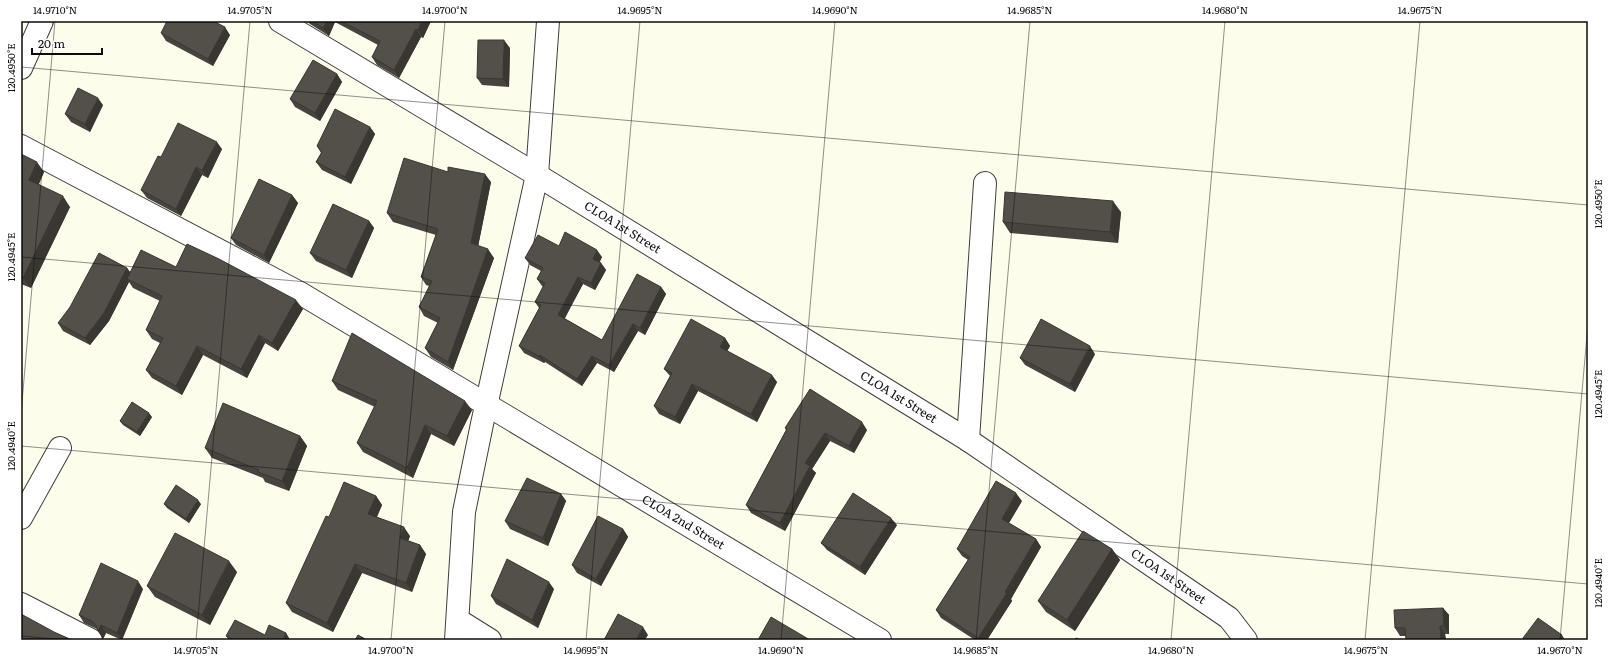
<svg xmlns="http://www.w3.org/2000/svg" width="1609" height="661" font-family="Literata,serif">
	<rect width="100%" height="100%" fill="#fdfdec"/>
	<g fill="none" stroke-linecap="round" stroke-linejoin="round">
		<g stroke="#3e3e3e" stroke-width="24">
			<g id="minor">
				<path id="s1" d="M280 21 537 175 968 440 1229 618 1246 640"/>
				<path d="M21 68 42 21"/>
				<path id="s2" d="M21 146 300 293 880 640"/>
				<path d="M968 440 985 183"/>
				<path d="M21 518 60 448"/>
				<path d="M21 604 91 640"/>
				<path d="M458 620 490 640"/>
				<path d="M456 640 464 512 482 424 537 175 548 21"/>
			</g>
		</g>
		<use href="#minor" stroke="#fff" stroke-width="22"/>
	</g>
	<g fill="#47443f">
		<path d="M307 21H431L423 38 421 37 399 78 377 65 372 57 378 45 335 22 329 36 310 24Z"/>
		<path d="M161 33 230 35 213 66 166 41Z"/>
		<path d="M510 48 509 87 482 85 477 78Z"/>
		<path d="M337 74 342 82 320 121 295 107 290 99Z"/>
		<path d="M103 105 90 132 71 122 65 114Z"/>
		<path d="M370 127 375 134 351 184 322 170 316 162 321 153 317 146Z"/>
		<path d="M222 149 208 178 202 175 181 216 147 198 141 190 161 157Z"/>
		<path d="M21 154 44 172 39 184 70 207 31 288 21 284Z"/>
		<path d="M448 172 491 182 478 246 494 258 453 370 431 357 425 348 438 323 424 316 419 307 429 286 426 285 421 277 436 235 393 222 387 213Z"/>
		<path d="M292 195 298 203 269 263 236 245 231 238Z"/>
		<path d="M1121 212 1118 243 1010 233 1003 222Z"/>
		<path d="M369 221 374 228 352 278 316 261 310 253Z"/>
		<path d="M559 246 602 257 599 262 601 263 606 270 595 290 583 284 564 318 602 340 661 287 666 294 645 335 638 331 614 372 597 363 582 386 545 362 544 363 524 353 519 346 539 308 535 302 544 287 542 286 537 279 541 271 530 265 525 258Z"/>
		<path d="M176 267 303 309 278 351 265 343 247 378 203 355 182 395 152 378 146 370 160 343 152 339 146 330 160 301 133 288 129 282 109 321 90 345 63 331 58 323 127 268 130 272Z"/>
		<path d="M725 338 730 346 727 351 777 382 757 422 698 391 680 424 659 414 654 406 670 376 664 369Z"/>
		<path d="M1095 354 1075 392 1025 365 1020 358Z"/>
		<path d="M332 381 472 410 454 446 431 434 413 478 363 452 357 443 375 407 338 390Z"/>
		<path d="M152 417 140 436 123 425 120 421Z"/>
		<path d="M785 428 867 430 854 453 830 441 812 469 816 473 785 531 751 513 746 505 786 430Z"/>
		<path d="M300 436 307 446 289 491 265 482 263 478 212 458 205 448Z"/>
		<path d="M561 494 566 501 548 546 510 529 505 521Z"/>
		<path d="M376 496 382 505 377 517 410 536 408 541 420 545 426 554 412 592 362 573 333 632 292 612 286 603 329 517Z"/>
		<path d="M1022 501 1009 523 1036 539 1041 547 1011 599 1012 601 987 640H975L941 618 936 610 968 560 962 556 957 549Z"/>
		<path d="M164 504H201L189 523 167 508Z"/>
		<path d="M897 525 865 575 827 550 821 543Z"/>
		<path d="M623 529 628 537 601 586 577 573 572 565Z"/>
		<path d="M1112 549 1120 560 1075 631 1046 612 1038 601Z"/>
		<path d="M237 572 210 625 155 597 147 586Z"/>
		<path d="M143 589 122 640 106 633 103 639 97 629 84 623 79 615Z"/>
		<path d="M554 589 538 628 496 604 491 596Z"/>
		<path d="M1443 608 1449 615V634H1445L1446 640H1406V636H1400L1395 628Z"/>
		<path d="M286 633 290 640H229L226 636 265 635Z"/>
	</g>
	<g fill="#3a3733">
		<path d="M327 21H334L335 22 329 36 323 28Z"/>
		<path d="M422 21H431L423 38 418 30Z"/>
		<path d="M225 27 230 35 213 66 208 59Z"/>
		<path d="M416 29 421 37 399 78 394 70Z"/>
		<path d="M504 40 510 48 509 87 503 79Z"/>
		<path d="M337 74 342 82 320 121 315 113Z"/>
		<path d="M98 98 103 105 90 132 85 124Z"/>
		<path d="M370 127 375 134 351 184 345 177Z"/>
		<path d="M217 142 222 149 208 178 202 170Z"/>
		<path d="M37 162 44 172 36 190 29 180Z"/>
		<path d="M196 167 202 175 181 216 176 209Z"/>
		<path d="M485 174 491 182 477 252 471 243Z"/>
		<path d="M292 195 298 203 269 263 264 255Z"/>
		<path d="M63 196 70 207 31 288 23 278Z"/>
		<path d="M1113 201 1121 212 1118 243 1110 232Z"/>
		<path d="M369 221 374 228 352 278 346 270Z"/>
		<path d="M488 249 494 258 453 370 448 362Z"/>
		<path d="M597 250 602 257 598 266 593 259Z"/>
		<path d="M601 263 606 270 595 290 591 283Z"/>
		<path d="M127 268 132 275 127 279 129 282 109 321 90 345 85 338Z"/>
		<path d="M578 277 583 284 563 322 558 315Z"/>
		<path d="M661 287 666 294 645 335 640 328Z"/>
		<path d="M296 300 303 309 278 351 272 343Z"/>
		<path d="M633 324 638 331 614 372 609 365Z"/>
		<path d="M259 335 265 343 247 378 241 369Z"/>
		<path d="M725 338 730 346 725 355 720 347Z"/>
		<path d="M197 346 203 355 182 395 176 386Z"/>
		<path d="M1090 346 1095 354 1075 392 1070 384Z"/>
		<path d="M540 355 545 362 544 363 539 356Z"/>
		<path d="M592 356 597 363 582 386 577 379Z"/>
		<path d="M772 375 777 382 757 422 751 414Z"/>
		<path d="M692 384 698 391 680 424 675 417Z"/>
		<path d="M465 401 472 410 454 446 447 436Z"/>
		<path d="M149 413 152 417 140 436 137 432Z"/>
		<path d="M862 422 867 430 854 453 849 446Z"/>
		<path d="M425 425 431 434 413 478 407 468Z"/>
		<path d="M825 433 830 441 812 469 816 473 785 531 780 523 805 463Z"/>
		<path d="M300 436 307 446 289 491 282 481Z"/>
		<path d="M1016 493 1022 501 1007 526 1002 519Z"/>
		<path d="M561 494 566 501 548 546 543 538Z"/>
		<path d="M376 496 382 505 374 523 368 514Z"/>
		<path d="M198 500 201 504 189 523 186 519Z"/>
		<path d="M891 518 897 525 865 575 860 567Z"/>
		<path d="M404 527 410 536 406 547 400 538Z"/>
		<path d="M623 529 628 537 601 586 596 579Z"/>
		<path d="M1036 539 1041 547 1011 599 1012 601 987 640H980L978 638Z"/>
		<path d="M420 545 426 554 412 592 406 583Z"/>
		<path d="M1112 549 1120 560 1075 631 1067 620Z"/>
		<path d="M229 561 237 572 210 625 202 615Z"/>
		<path d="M355 564 362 573 333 632 327 623Z"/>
		<path d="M138 581 143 589 122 640 117 633Z"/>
		<path d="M549 582 554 589 538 628 532 620Z"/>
		<path d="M1443 608 1449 615V634L1444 626Z"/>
		<path d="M101 625 106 633 103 639 98 631Z"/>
		<path d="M1440 626 1445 634 1446 640H1441Z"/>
		<path d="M643 627 648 635 645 640H636Z"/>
		<path d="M286 633 290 640H283Z"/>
		<path d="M1562 635 1565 640H1558Z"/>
	</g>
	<g fill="#534f49" stroke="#3a3733">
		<path d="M167 21H213L225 27 208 59 161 33Z"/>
		<path d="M312 21H327L323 28Z"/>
		<path d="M341 21H422L418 30 416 29 394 70 372 57 380 41Z"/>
		<path d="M478 40H504L503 79 477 78Z"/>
		<path d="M313 60 337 74 315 113 290 99Z"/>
		<path d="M78 88 98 98 85 124 65 114Z"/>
		<path d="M335 109 370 127 345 177 316 162 322 152 317 146Z"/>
		<path d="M178 123 217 142 202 170 196 167 176 209 141 190 158 156 161 157Z"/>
		<path d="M21 154 37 162 29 180 63 196 23 278 21 277Z"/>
		<path d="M404 158 448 172V167L485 174 471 243 488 249 448 362 425 348 440 318 419 307 432 281 421 277 438 229 387 213Z"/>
		<path d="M259 179 292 195 264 255 231 238Z"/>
		<path d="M1005 192 1113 201 1110 232 1003 222Z"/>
		<path d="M333 204 369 221 346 270 310 253Z"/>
		<path d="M565 232 597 250 593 259 601 263 591 283 578 277 558 315 602 340 637 274 661 287 640 328 633 324 609 365 592 356 577 379 540 355 539 356 519 346 541 305 535 302 545 283 537 279 543 268 525 258 538 235 559 246Z"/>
		<path d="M187 244 219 259 296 300 272 343 259 335 241 369 197 346 176 386 146 370 163 338 146 330 162 296 127 279 141 250 176 267Z"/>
		<path d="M99 253 127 268 104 313 85 338 58 323 70 307Z"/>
		<path d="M691 319 725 338 720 347 772 375 751 414 692 384 675 417 654 406 672 373 664 369Z"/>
		<path d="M1041 319 1090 346 1070 384 1020 358Z"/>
		<path d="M352 333 465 401 447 436 425 425 407 468 357 443 377 401 332 381Z"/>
		<path d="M810 389 862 422 849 446 825 433 805 463 810 466 780 523 746 505 787 429 785 428Z"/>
		<path d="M132 402 149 413 137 432 120 421Z"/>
		<path d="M223 403 300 436 282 481 258 472 259 470 205 448Z"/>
		<path d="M527 478 561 494 543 538 505 521Z"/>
		<path d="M996 481 1016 493 1002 519 1036 539 1005 592 1007 593 978 638 936 610 970 557 957 549Z"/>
		<path d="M344 482 376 496 368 514 404 527 400 538 420 545 406 583 355 564 327 623 286 603 326 516 329 517Z"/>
		<path d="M176 485 198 500 186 519 164 504Z"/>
		<path d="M853 493 891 518 860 567 821 543Z"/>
		<path d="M598 516 623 529 596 579 572 565Z"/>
		<path d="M1083 531 1112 549 1067 620 1038 601Z"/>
		<path d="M175 533 229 561 202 615 147 586Z"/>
		<path d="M507 559 549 582 532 620 491 596Z"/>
		<path d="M101 563 138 581 117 633 101 625 98 631 96 625 92 621 79 615Z"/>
		<path d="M1443 608 1444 626H1440L1441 640H1406L1405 628H1395L1394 610Z"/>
		<path d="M21 614 54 632 72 640H21Z"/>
		<path d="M618 614 643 627 636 640H604Z"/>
		<path d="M771 617 810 640H758Z"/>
		<path d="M1538 618 1562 635 1558 640H1525L1523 638Z"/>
		<path d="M235 620 265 635 269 625 286 633 283 640H234L226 636Z"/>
		<path d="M358 635 367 640H355Z"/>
		<path d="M1076 638 1081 640H1075Z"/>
	</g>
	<path fill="none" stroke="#0b0b0b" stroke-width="1" stroke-opacity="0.45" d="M21 67 1588 205M21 257 1588 394M21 414 55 21M21 446 1588 584M21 636 68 640M196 640 250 21M391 640 445 21M586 640 640 21M781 640 835 21M976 640 1030 21M1171 640 1225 21M1365 640 1420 21M1560 640 1588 324"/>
	<g text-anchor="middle" stroke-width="4" stroke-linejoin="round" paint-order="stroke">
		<g font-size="12" fill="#0b0b0b" stroke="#fff">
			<text dy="4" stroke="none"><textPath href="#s1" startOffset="400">CLOA 1st Street</textPath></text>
			<text dy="4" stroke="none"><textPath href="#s1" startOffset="724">CLOA 1st Street</textPath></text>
			<text dy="4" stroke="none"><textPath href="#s2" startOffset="762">CLOA 2nd Street</textPath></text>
			<text dy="4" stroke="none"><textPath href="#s1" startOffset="1048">CLOA 1st Street</textPath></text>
		</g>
	</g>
	<rect width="1609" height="661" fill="none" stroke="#ffffff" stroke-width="44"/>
	<path d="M32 48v6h70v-6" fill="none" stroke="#0b0b0b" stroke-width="2"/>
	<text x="38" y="48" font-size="12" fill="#0b0b0b" stroke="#ffffff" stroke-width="3" paint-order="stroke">20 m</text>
	<rect x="22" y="22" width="1565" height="617" fill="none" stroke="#0b0b0b" stroke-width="1.5"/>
	<g font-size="10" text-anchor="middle" fill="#0b0b0b">
		<text x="55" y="14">14.9710°N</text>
		<text x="250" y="14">14.9705°N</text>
		<text x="445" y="14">14.9700°N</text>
		<text x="640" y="14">14.9695°N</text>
		<text x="835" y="14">14.9690°N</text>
		<text x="1030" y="14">14.9685°N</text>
		<text x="1225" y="14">14.9680°N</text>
		<text x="1420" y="14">14.9675°N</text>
		<text transform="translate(11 68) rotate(-90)" y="4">120.4950°E</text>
		<text transform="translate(1598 204) rotate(-90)" y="4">120.4950°E</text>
		<text transform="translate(11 257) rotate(-90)" y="4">120.4945°E</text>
		<text transform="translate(1598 394) rotate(-90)" y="4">120.4945°E</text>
		<text transform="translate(11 446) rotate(-90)" y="4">120.4940°E</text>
		<text transform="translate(1598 583) rotate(-90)" y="4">120.4940°E</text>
		<text x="196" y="654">14.9705°N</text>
		<text x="391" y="654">14.9700°N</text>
		<text x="586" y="654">14.9695°N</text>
		<text x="781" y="654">14.9690°N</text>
		<text x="976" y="654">14.9685°N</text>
		<text x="1171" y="654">14.9680°N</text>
		<text x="1366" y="654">14.9675°N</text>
		<text x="1560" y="654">14.9670°N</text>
	</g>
</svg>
